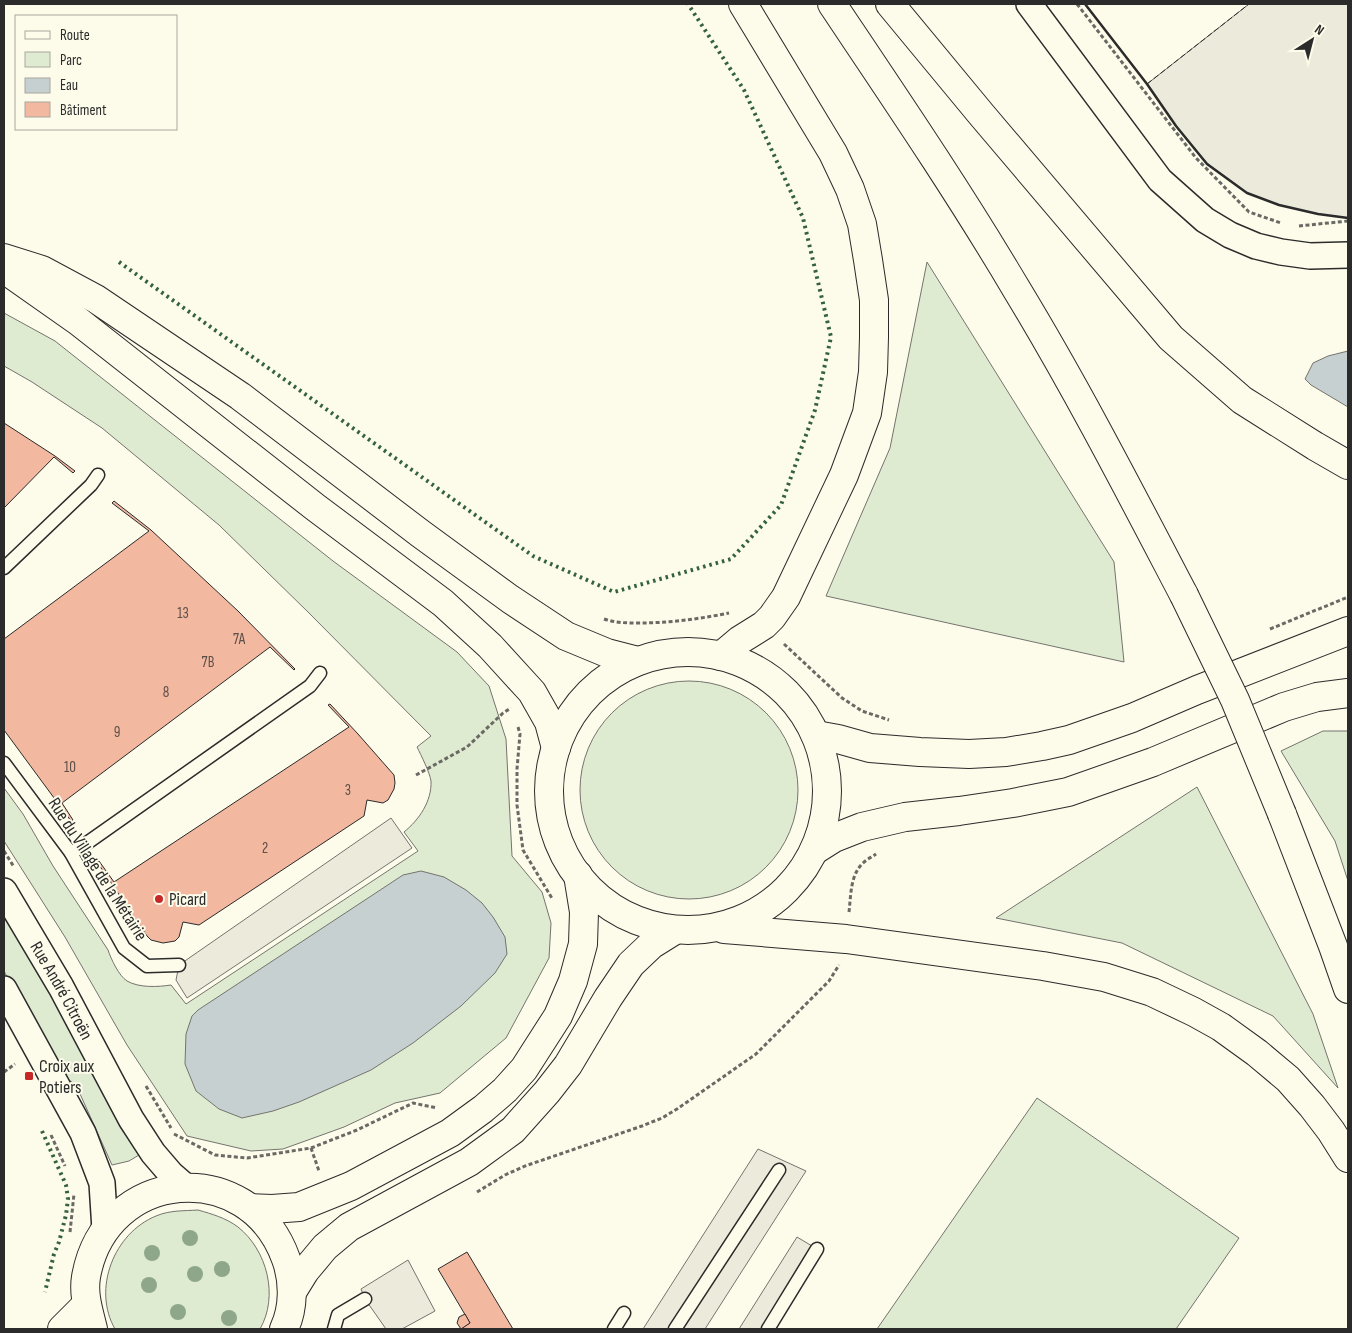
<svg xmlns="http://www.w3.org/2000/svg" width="1352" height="1333" font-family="'Sofia Sans Condensed',sans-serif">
	<rect width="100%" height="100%" fill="#fdfbea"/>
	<g fill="#deebd1" stroke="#74746e">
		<path d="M927 262 1114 562 1124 662 826 596 890 448Z"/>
		<path d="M4 313 55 341 333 561 457 652 489 686 506 739 512 856 542 892 551 923 549 958 506 1038 440 1093 395 1103 344 1127 283 1149 251 1151 187 1136 127 1045 65 937 4 841V788L23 814 53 866 108 950C111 959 119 976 127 981 139 988 158 987 171 985L186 1004 418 851 404 832C419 820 432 801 431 781 430 773 421 755 417 747L431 736 309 613 219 525 102 428 32 382 4 366Z"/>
		<circle cx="689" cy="790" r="109"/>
		<path d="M1323 731H1348V881L1335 841 1281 751Z"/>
		<path d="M1197 787 1313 1014 1338 1088 1273 1016 1122 943 996 918Z"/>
		<path d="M4 908 104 1089 120 1127 139 1155 129 1161 112 1165 76 1085 55 1070 4 971Z"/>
		<path d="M1037 1098 1239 1238 1176 1329H877Z"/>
		<path d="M198 1210C212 1214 226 1218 238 1227 267 1250 279 1296 260 1329H115C92 1289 114 1233 156 1216 170 1210 184 1211 198 1210Z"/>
	</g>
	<g fill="#eceadb" stroke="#74746e">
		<path d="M1249 4H1348V218L1318 214 1279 205 1247 193 1207 163 1176 126 1147 84Z"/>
		<path d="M391 818 412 848 187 998 176 980 179 965Z"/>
		<path d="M758 1149 806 1171 705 1329H643Z"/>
		<path d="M797 1237 817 1249 768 1329H739Z"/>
		<path d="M408 1260 435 1311 402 1329H386L365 1299 361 1289Z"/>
	</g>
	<g fill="#c7d0d0" stroke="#74746e">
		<path d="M1348 351V407L1311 385 1305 379 1313 363 1328 356Z"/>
		<path d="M421 871 444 877 466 890 482 903 493 917 505 937 507 954 495 973 461 1006 413 1043 371 1070 299 1102 273 1111 242 1118 219 1109 196 1091 185 1064 186 1034 192 1016 198 1010 403 875Z"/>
	</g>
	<g fill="#f2b8a0" stroke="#2b2b2b">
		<path d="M4 423 55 456 75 471 73 473 54 457 4 508Z"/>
		<path d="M114 501 151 530 238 611 295 669 294 670 270 647 62 803 73 820 71 821 4 730V639L149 531 112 503Z"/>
		<path d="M330 704 358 734 394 775 395 783 394 789 388 800 383 803 367 800 364 816 199 925 183 922 179 937 175 941 163 943 151 940 147 936 97 862 99 861 114 882 349 727 328 705Z"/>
		<path d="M467 1252 513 1329H460L470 1323 438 1269Z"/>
		<path d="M465 1314 470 1323 461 1329 457 1323 459 1317Z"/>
	</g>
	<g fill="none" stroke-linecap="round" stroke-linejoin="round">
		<g stroke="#2b2b2b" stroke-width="15">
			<g id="service">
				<path d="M4 568 91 485 98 475"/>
				<path d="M4 763 71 853 124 948 147 966 179 965"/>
				<path d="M71 853 87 843 310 686 320 673"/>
				<path d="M334 1329 338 1315 365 1299"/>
				<path d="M614 1329 624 1313"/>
				<path d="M675 1329 779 1170"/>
				<path d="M768 1329 817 1249"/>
			</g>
		</g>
		<g stroke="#2b2b2b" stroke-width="28">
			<g id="minor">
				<path d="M1029 4 1160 180 1205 220 1230 235 1256 246 1281 252 1310 256 1348 255"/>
				<path id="s1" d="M4 891 61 987 131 1119 153 1153 171 1174 186 1187"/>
				<path d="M4 989 83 1133 102 1183 105 1230"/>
			</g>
		</g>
		<g stroke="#2b2b2b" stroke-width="30">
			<g id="secondary">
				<path d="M4 258 42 270 96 299 240 396 421 534 510 599 566 636 607 653 638 661"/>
				<path d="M4 269 78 321 315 507 443 603 490 646 532 692 549 722 556 748"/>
				<path d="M250 1208 272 1209 299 1207 351 1186 450 1133 483 1109 505 1090 524 1069 558 1016 573 981 583 944 584 912 578 875"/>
				<path d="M292 1292 305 1271 325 1247 349 1227 469 1162 513 1130 547 1092 568 1065 608 998 631 964 651 945 675 930"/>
				<path d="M62 1329 86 1305"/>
				<path d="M93 1329C89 1312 83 1295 86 1277 105 1168 249 1155 286 1259 294 1281 294 1308 284 1329"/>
			</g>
		</g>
		<g stroke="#2b2b2b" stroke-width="30">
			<g id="primary">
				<path d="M832 4C895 98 959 192 1017 290 1077 389 1130 492 1184 595"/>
				<path d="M890 4 981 114 1171 338 1242 400 1315 446 1348 465"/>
				<circle cx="688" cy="791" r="139"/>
				<path d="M721 656 740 640 764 625 772 617 786 597 844 475 867 413 873 372 874 337V300L868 260 862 224 850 189 833 153 743 4"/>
				<path d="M816 735 838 739 870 748 920 752 969 754 1006 752 1042 746 1069 740 1132 718 1197 690 1348 631"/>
				<path d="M1282 814 1333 946 1348 989"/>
				<path d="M815 850 834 838 862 827 905 817 959 811 1013 803 1068 792 1153 762 1284 707 1317 697 1348 693"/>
				<path d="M724 929 846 939 1043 966 1104 977 1152 992 1194 1012 1221 1027 1257 1053 1288 1079 1312 1106 1331 1131 1348 1158"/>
			</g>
		</g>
		<g stroke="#6a6964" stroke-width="3" stroke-dasharray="4 2.5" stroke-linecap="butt">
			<path d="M1077 4 1196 158 1249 212 1281 223"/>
			<path d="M1299 226 1348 221"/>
			<path d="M604 619C616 623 627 623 639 623 669 623 699 619 729 613"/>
			<path d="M1270 629 1348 597"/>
			<path d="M784 644 842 698 862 711 889 720"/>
			<path d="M518 727 520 734 517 769V805L523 850 553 900"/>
			<path d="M416 775 467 747 503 713 511 708"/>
			<path d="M4 851 14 867"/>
			<path d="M849 912C851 896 850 875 863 863 867 859 872 857 876 854"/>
			<path d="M4 1072 15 1064"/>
			<path d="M146 1086 171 1128"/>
			<path d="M174 1134 176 1135 215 1155 247 1158 311 1148 357 1130 413 1103 437 1108"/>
			<path d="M51 1135 65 1166"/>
			<path d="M311 1148 319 1171"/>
			<path d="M477 1192 505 1175 525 1166 642 1126 662 1118 677 1109 756 1054 829 981 839 965"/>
			<path d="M70 1232 74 1194"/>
		</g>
		<use href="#service" stroke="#fdfbea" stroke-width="12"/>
		<use href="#minor" stroke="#fdfbea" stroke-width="25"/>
		<use href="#secondary" stroke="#fdfbea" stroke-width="28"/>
		<use href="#primary" stroke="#fdfbea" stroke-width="28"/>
		<g stroke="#2b2b2b" stroke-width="30" stroke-linecap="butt">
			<path id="primary-bridge" d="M1184 595 1235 700 1282 814"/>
		</g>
		<use href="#primary-bridge" stroke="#fdfbea" stroke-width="28"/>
		<g stroke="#34623c" stroke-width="4" stroke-dasharray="2.5 4" stroke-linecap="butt">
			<path d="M119 262 533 556 614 592 731 559 781 505 815 410 831 337 803 218 744 90 688 4"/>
			<path d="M42 1131 66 1185 68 1199 66 1215 59 1242 54 1254 45 1292"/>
		</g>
		<path stroke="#2b2b2b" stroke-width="1" stroke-dasharray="6 2.5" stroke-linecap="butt" d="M1147 84 1249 4"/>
		<path stroke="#2b2b2b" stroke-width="2.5" d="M1085 4 1147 84 1176 126 1207 164 1247 193 1279 205 1318 214 1348 218"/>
	</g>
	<g fill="#8ea78a">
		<circle cx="190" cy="1238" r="8"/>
		<circle cx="152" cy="1253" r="8"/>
		<circle cx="222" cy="1269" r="8"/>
		<circle cx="195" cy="1274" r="8"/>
		<circle cx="149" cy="1285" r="8"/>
		<circle cx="178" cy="1312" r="8"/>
		<circle cx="229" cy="1318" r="8"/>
	</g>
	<g fill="#c62828" stroke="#fdfbea" stroke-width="2">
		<circle cx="159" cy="899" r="5"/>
		<rect x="24" y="1071" width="10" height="10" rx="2.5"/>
	</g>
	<g text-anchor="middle" stroke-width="4" stroke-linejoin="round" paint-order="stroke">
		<g font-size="15" fill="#5d4e48">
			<text x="183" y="618">13</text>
			<text x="239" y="644">7A</text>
			<text x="208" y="667">7B</text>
			<text x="166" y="697">8</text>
			<text x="117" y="737">9</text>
			<text x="70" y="772">10</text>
			<text x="348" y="795">3</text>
			<text x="265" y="853">2</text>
		</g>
		<g font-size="18" fill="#2b2b2b" stroke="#fdfbea">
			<text transform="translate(98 869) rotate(57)" y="6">Rue du Village de la Métairie</text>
			<text dy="6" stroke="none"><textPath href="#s1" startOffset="115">Rue André Citroën</textPath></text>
		</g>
		<g font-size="18" fill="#2b2b2b" stroke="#fdfbea" text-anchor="start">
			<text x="169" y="905">Picard</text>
			<text x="39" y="1072">Croix aux<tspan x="39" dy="21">Potiers</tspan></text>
		</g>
	</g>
	<rect width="1352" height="1333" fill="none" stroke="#2b2b2b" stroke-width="10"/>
	<rect x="15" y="15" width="162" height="115" fill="#fdfbea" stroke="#a9a89e"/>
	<rect x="25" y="31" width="25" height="8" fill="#fdfbea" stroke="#a9a89e"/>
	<text x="60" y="40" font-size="15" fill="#2b2b2b">Route</text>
	<rect x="25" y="52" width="25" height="15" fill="#deebd1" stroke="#a9a89e"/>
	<text x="60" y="65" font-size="15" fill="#2b2b2b">Parc</text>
	<rect x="25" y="78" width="25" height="15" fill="#c7d0d0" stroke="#a9a89e"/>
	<text x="60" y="90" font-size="15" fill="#2b2b2b">Eau</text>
	<rect x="25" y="102" width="25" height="15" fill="#f2b8a0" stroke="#a9a89e"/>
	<text x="60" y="115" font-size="15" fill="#2b2b2b">Bâtiment</text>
	<g transform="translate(1312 40) rotate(36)" stroke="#fdfbea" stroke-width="4" paint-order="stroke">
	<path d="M0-4L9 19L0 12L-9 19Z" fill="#2b2b2b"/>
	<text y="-8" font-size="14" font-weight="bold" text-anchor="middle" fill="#2b2b2b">N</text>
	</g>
</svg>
